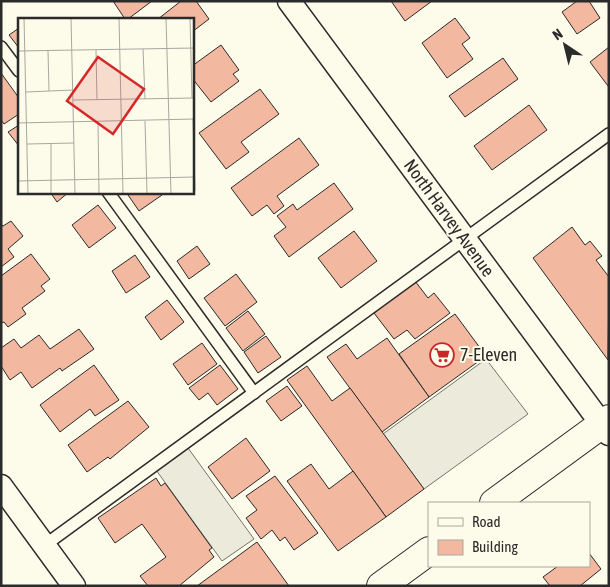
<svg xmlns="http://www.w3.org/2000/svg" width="610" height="587" font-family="'Asap Condensed',sans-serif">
	<rect width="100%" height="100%" fill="#fdfbea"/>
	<g fill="#eceadb" stroke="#74746e">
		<path d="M486 359 528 414 424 489 383 434Z"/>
		<path d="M188 448 254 539 222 561 156 470Z"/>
	</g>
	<g fill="#f2b8a0" stroke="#2b2b2b">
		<path d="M113 1H152L128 19H125Z"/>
		<path d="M181 1H196L209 19 192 32V19H158Z"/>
		<path d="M391 1H432L405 21Z"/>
		<path d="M577 1H589L600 18 577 34 562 12Z"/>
		<path d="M455 18 470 38 462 44 473 59 447 78 422 43Z"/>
		<path d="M19 28V48L9 35Z"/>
		<path d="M221 45 239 70 233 74 239 81 211 102 192 78V66Z"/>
		<path d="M609 47V85L608 86 590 62Z"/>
		<path d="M503 58 518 79 465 117 449 96Z"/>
		<path d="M1 73 19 98V114L4 124 1 120Z"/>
		<path d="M260 89 279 114 241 142 249 152 226 169 199 133Z"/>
		<path d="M529 105 547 130 492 170 474 146Z"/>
		<path d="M19 125V146L8 132Z"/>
		<path d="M299 138 319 165 277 196 284 206 274 214 267 205 252 216 231 188Z"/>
		<path d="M334 183 353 209 289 257 274 236 286 227 277 216 293 204 297 210Z"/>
		<path d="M50 192H69L57 202Z"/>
		<path d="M126 192H160L162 195 139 211Z"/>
		<path d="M98 205 116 228 89 248 72 225Z"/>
		<path d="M11 221 23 236 8 249 14 257 1 267V224L3 226Z"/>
		<path d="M572 227 585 245 590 241 602 256 596 260 609 277 608 360 533 258Z"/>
		<path d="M354 231 377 261 341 288 318 258Z"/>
		<path d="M197 246 210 264 189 279 177 261Z"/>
		<path d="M31 254 50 279 41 286 45 291 22 308 26 314 8 327 4 322 1 323V276Z"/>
		<path d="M135 255 150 277 126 293 112 271Z"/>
		<path d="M236 274 257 302 225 326 204 298Z"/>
		<path d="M415 281 428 298 434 293 450 313 415 339 407 330 394 339 374 313Z"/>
		<path d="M167 300 184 322 161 340 145 317Z"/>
		<path d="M248 311 265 334 243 351 226 328Z"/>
		<path d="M455 314 486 356 429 397 399 354Z"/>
		<path d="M79 329 94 349 62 371 60 368 32 388 21 372 10 380 1 366V348L14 339 21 348 39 335 50 349Z"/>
		<path d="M266 336 281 357 258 373 244 352Z"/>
		<path d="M387 338 429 397 382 432 327 357 346 344 357 359Z"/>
		<path d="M202 343 217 364 188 385 173 364Z"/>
		<path d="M94 365 119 400 95 416 90 409 60 432 40 405Z"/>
		<path d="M220 365 238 389 217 405 208 393 199 400 189 388Z"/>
		<path d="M307 366 332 401 350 388 424 489 386 517 287 380Z"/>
		<path d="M287 386 302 406 281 421 266 401Z"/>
		<path d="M128 401 149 427 110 459 108 457 87 472 68 445Z"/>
		<path d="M246 438 270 471 232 499 208 467Z"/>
		<path d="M311 464 329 489 353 471 386 517 338 551 287 481Z"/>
		<path d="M275 476 318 533 294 550 285 537 280 541 272 530 261 539 246 518 257 510 246 496Z"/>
		<path d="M156 478 161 486 165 483 212 548 209 550 214 557 179 586H148L140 576 166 557 142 524 115 543 98 518Z"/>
		<path d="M257 542 289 586H197Z"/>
		<path d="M589 553 601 569 580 586H550L543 577 558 566H589Z"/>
	</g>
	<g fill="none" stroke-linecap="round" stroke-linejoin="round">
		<g stroke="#2b2b2b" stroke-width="14">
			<g id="lane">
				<path d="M1 47 19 71"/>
				<path d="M108 192 254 393"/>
				<path d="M45 545 609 134"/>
			</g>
		</g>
		<g stroke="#2b2b2b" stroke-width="25">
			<g id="street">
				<path d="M289 1 609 434"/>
				<path d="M1 486 74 586"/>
			</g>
		</g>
		<g stroke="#2b2b2b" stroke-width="30">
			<g id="secondary">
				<path d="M494 503 609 419"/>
				<path d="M381 586 429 551"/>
			</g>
		</g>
		<use href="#lane" stroke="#fdfbea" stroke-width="11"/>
		<use href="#street" stroke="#fdfbea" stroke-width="22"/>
		<use href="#secondary" stroke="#fdfbea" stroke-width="28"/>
	</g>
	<defs>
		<g id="supermarket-ring" transform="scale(1.25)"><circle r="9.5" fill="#fdfbea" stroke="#c62828" stroke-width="1.5"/><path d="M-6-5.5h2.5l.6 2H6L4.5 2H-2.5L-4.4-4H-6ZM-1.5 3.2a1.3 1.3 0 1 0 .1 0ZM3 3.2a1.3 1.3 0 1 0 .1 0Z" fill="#c62828"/></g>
	</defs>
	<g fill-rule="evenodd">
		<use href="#supermarket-ring" x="442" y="355"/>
	</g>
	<g text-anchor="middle" stroke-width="4" stroke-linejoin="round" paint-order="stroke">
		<g font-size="18" fill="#2b2b2b" stroke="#fdfbea">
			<text transform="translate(449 218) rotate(54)" y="6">North Harvey Avenue</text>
		</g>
		<g font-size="18" fill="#2b2b2b" stroke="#fdfbea" text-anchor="start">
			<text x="460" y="361">7-Eleven</text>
		</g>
	</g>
	<g transform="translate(18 18)">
		<rect width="176" height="176" fill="#fdfbea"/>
		<path fill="none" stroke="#a9a89e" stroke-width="1" d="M6 0 10 176M53 0 57 176M101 0 105 176M148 0 153 176M172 0 174 80M125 31 127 81M78 32 79 82M0 33 177 30M30 33 31 73M8 74 55 72M55 82 177 80M175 101 177 172M80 103 81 176M127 103 129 176M0 105 177 101M33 125V176M9 126 56 125M0 163 177 159"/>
		<path fill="#d62828" fill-opacity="0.15" stroke="#d62828" stroke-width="2.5" d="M80 39 126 71 95 116 49 83Z"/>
		<rect width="176" height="176" fill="none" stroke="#2b2b2b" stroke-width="2.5"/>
	</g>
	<rect width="610" height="587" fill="none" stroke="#2b2b2b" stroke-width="5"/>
	<rect x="428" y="502" width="162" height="65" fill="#fdfbea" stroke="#a9a89e"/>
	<rect x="438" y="518" width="25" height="8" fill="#fdfbea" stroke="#a9a89e"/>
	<text x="472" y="527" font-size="15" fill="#2b2b2b">Road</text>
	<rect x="438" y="540" width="25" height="15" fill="#f2b8a0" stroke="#a9a89e"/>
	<text x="472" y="552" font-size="15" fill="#2b2b2b">Building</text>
	<g transform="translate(565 45) rotate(325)" stroke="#fdfbea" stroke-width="4" paint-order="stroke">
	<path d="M0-4L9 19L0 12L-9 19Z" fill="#2b2b2b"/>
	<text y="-8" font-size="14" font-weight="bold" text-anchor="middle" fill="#2b2b2b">N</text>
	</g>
</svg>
